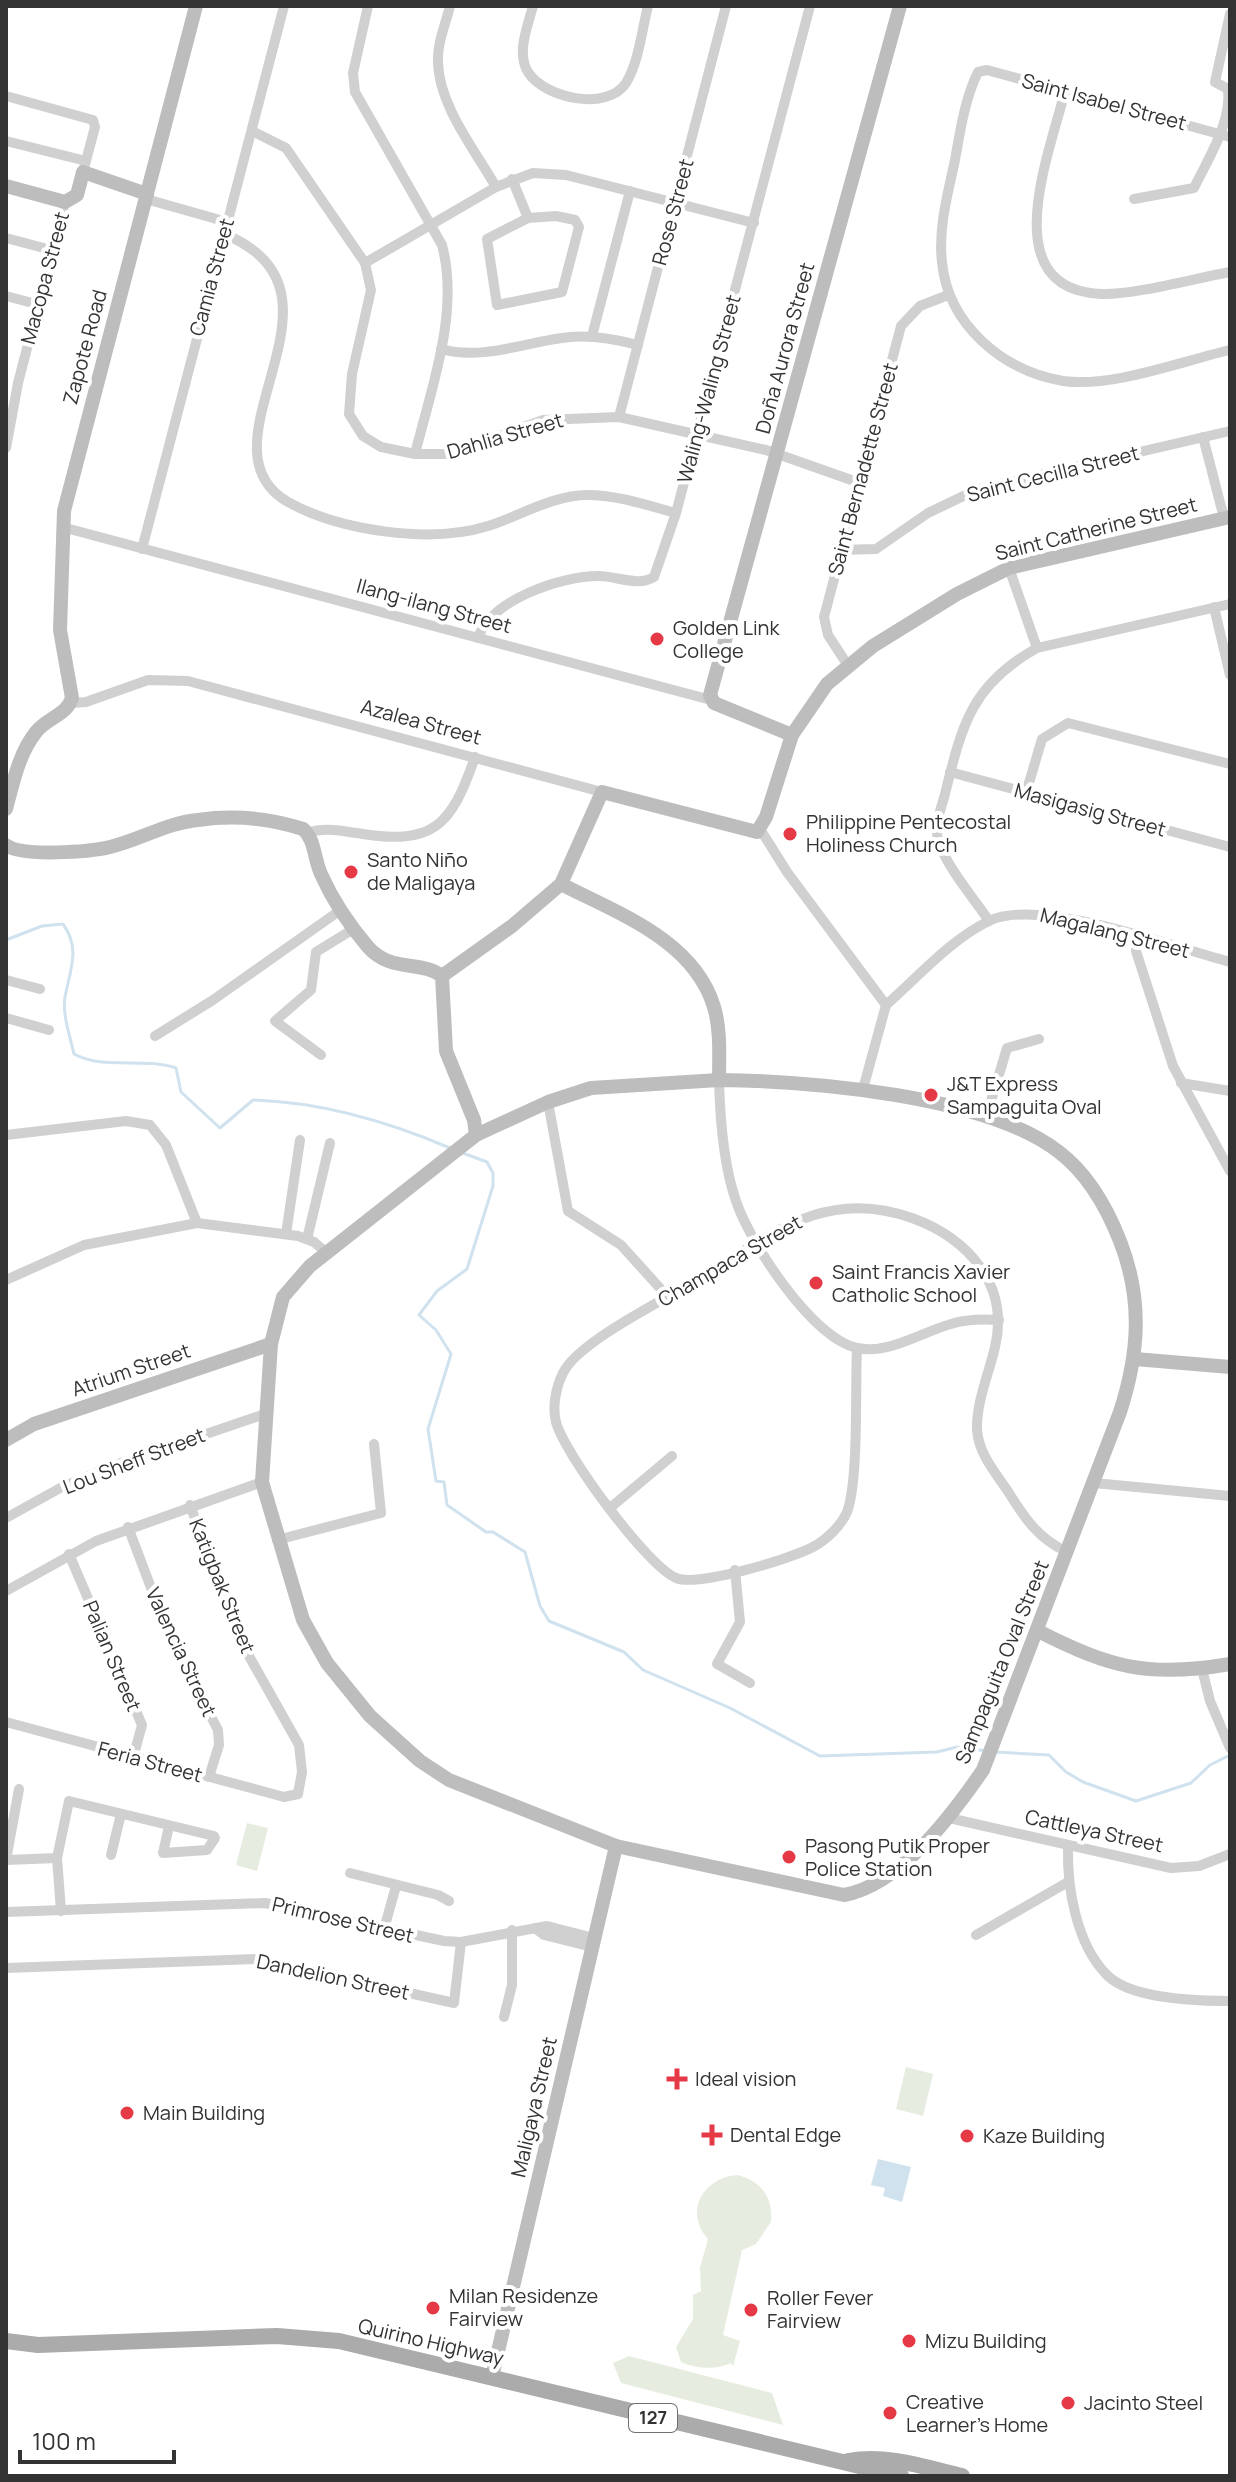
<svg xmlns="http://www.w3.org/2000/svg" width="1236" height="2482" font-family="Manrope,sans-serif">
	<rect width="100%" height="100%" fill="#fff"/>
	<g fill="#e6ecdf">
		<path d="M247 1823 268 1828 257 1871 236 1865Z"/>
		<path d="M906 2067 933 2074 923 2116 896 2109Z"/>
		<path d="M738 2175C762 2182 773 2197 771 2222L756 2244 742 2250 723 2335 740 2341 733 2366 731 2363C717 2370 696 2369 681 2362L676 2347 693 2319V2295L701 2291 700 2268 708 2239C683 2211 704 2177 738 2175Z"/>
		<path d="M629 2356 772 2393 783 2425 621 2383 613 2363Z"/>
	</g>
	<path fill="#cfe2ee" d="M878 2159 911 2167 902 2202 883 2196 885 2188 871 2185Z"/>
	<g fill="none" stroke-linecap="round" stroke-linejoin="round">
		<g stroke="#cfe2ee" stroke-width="3">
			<path d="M6 940 42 926 63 924C81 949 70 970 65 997 62 1014 70 1036 74 1054 103 1070 143 1057 176 1068L181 1092 220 1128 253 1100C319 1102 389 1122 450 1148"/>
			<path d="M460 1152 487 1162 493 1173V1186L467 1269 437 1291 419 1315 436 1330 451 1354 428 1429 436 1481 444 1482 447 1505 486 1532H493L525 1552 540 1606 549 1621 624 1652 643 1670 730 1708 820 1756 937 1752 957 1747 987 1751"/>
			<path d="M995 1752 1049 1755 1066 1772 1083 1782 1136 1801 1191 1783 1210 1765 1230 1755"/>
		</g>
		<g stroke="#d0d0d0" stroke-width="10">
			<path d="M368 6 353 73 355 92 442 245C460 312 431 389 415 454"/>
			<path d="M450 6C446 23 437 43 438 62 439 106 475 150 496 187"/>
			<path d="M533 6C528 25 516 53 528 72 544 98 607 112 626 83 639 62 642 29 648 6"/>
			<path d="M1065 91C1050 153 993 290 1102 294 1134 295 1196 278 1230 272"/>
			<path d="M6 96 93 120 95 127 83 172"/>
			<path d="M252 131 286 148 365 263 371 290 352 374 349 414 363 436 381 447 415 454H451L543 420 619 417 766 450 857 482"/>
			<path d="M1230 137 987 70 978 72C965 98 960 132 955 160 948 193 938 228 942 262 948 325 1003 371 1063 381 1112 388 1182 361 1230 350"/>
			<path d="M6 141 86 161"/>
			<path d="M512 179 528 218"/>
			<path d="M146 199 227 222"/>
			<path d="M1134 199 1194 188C1208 159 1232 122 1228 89L1215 82 1230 14"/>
			<path d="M556 216 575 220 579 227 562 292 497 305 487 239 528 218Z"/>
			<path d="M224 234C368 292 190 445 288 502 340 531 431 544 488 526 520 516 553 495 587 495 617 495 646 505 676 513"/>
			<path d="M6 238 55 251"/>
			<path d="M365 263 496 187 533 173 566 175 754 223"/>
			<path d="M6 296 40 305"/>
			<path d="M592 336 630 191"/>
			<path d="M441 349C484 361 527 341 570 337 593 335 615 339 638 345"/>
			<path d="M619 417 726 6"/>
			<path d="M1203 437 1224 518"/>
			<path d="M6 448 18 383 65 202"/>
			<path d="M62 527 711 700"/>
			<path d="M142 549 284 6"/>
			<path d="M840 550 876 549 928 513 976 490 1230 431"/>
			<path d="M1009 568 1037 648"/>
			<path d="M1214 607 1230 675"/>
			<path d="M478 638C491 600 560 576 599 576 616 576 638 587 654 577L676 513 810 6"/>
			<path d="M847 664 828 635 824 617 901 326 920 306 948 295"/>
			<path d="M71 703 86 702 148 680 188 681 602 792"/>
			<path d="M950 772 1230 847"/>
			<path d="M1026 793 1042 739 1068 723 1230 764"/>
			<path d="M760 829 787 872 886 1005"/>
			<path d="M308 833C324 827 341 831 357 833 433 846 451 827 475 757"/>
			<path d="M989 921C973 897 949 870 939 843 933 827 941 809 945 794 962 725 971 685 1037 648L1230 604"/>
			<path d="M1136 937V951L1173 1066 1230 1171"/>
			<path d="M6 980 40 989"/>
			<path d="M886 1005C918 977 952 938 991 920 1043 898 1173 947 1230 962"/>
			<path d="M6 1018 49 1030"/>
			<path d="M155 1036 213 1000 342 909"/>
			<path d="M321 1055 275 1021 311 990 316 952 355 928"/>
			<path d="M719 1080C720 1119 723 1164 736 1201 750 1243 812 1338 857 1348 888 1355 922 1332 951 1324 967 1319 982 1319 999 1320"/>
			<path d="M1181 1083 1230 1091"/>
			<path d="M863 1089 886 1005"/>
			<path d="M548 1102 568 1211 621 1245 668 1297"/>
			<path d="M986 1118 1007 1048 1039 1039"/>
			<path d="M6 1135 126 1121 150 1125 166 1145 197 1223"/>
			<path d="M286 1234 300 1140"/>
			<path d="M307 1239 330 1143"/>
			<path d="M6 1280 84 1245 197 1223 298 1236 314 1242 327 1253"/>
			<path d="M857 1348C855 1387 859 1480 847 1512 841 1526 826 1540 813 1547 790 1559 698 1587 676 1578 647 1566 564 1453 556 1422 552 1407 556 1387 563 1373 579 1340 674 1295 709 1273 775 1231 829 1188 912 1218 967 1238 1010 1284 995 1347 989 1373 976 1403 977 1430 979 1455 996 1473 1009 1493 1025 1519 1039 1539 1067 1552"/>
			<path d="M1094 1483 1230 1496"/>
			<path d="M610 1508 672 1456"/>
			<path d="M6 1518 62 1487 115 1465 265 1414"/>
			<path d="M128 1527 170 1638 218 1730 219 1745 209 1777"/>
			<path d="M277 1540 381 1513 374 1444"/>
			<path d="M69 1554 142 1725 133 1758"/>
			<path d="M735 1570 740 1622 717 1664 750 1683"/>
			<path d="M6 1591 96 1541 262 1482"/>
			<path d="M1202 1669 1210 1701 1230 1748"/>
			<path d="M6 1722 284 1797 298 1794 302 1772 299 1745 240 1640 190 1505"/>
			<path d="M949 1818 1171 1868 1199 1866 1230 1854"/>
			<path d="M1068 1847C1067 1887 1076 1943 1106 1974 1129 1999 1198 2001 1230 2001"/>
			<path d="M111 1855 121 1814"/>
			<path d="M6 1860 19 1789"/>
			<path d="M6 1860 57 1858"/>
			<path d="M350 1873 438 1895 449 1901"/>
			<path d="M61 1911 57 1858 69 1801 214 1836 215 1838 207 1850 163 1853 169 1826"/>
			<path d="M6 1912 265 1903 444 1941 461 1942 547 1926 594 1938"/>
			<path d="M535 1928 544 1935 592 1947"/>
			<path d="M384 1929 396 1886"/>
			<path d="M976 1935 1068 1882"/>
			<path d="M6 1968 257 1959 454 2003 461 1942"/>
			<path d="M504 2017 512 1985V1930"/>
		</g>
		<g stroke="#bdbdbd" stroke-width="14">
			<path d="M6 186 65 202 77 195 83 172 147 194"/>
			<path d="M792 735 714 703 710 695 900 6"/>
			<path d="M6 809C13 783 19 753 36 732 47 718 67 715 72 698L60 630 64 511 196 6"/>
			<path d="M6 845C20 857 90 852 110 847 140 840 166 823 198 820 233 815 269 818 303 829 315 839 314 859 321 874 332 899 351 927 368 947 391 973 421 960 442 976L446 1051 474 1120 476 1135"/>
			<path d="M561 884C617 913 694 940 714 1007 721 1030 719 1057 719 1080"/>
			<path d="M442 976 512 926 561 884 602 792 757 832 766 817 792 735 827 684 873 646 957 594 1009 568 1230 517"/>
			<path d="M719 1080C810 1081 986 1095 1059 1152 1088 1174 1107 1208 1120 1241 1143 1300 1139 1353 1120 1412L983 1770C952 1815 900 1885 844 1895L616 1846 449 1780 420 1761 370 1716 327 1663 303 1620 262 1482 271 1344 283 1297 310 1266 476 1135 548 1102 591 1088Z"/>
			<path d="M1135 1359 1230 1367"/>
			<path d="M6 1440 34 1424 271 1344"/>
			<path d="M1038 1631C1111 1668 1149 1678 1230 1664"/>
			<path d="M492 2377 616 1846"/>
		</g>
		<g stroke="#ababab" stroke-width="16">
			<path d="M6 2341 38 2345 277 2336 339 2341 901 2476"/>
			<path d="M848 2461C887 2454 924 2467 962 2476"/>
		</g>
	</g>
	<g fill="#e63946" stroke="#fff" stroke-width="3">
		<circle cx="657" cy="639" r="8"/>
		<circle cx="790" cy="834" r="8"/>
		<circle cx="351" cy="872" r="8"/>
		<circle cx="931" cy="1095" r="8"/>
		<circle cx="816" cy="1283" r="8"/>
		<circle cx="789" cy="1857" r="8"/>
		<path d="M673 2067h8v8h8v8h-8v8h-8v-8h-8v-8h8z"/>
		<circle cx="127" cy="2113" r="8"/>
		<path d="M708 2123h8v8h8v8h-8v8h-8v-8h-8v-8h8z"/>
		<circle cx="967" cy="2136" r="8"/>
		<circle cx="433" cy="2308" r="8"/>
		<circle cx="751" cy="2310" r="8"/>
		<circle cx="909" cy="2341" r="8"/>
		<circle cx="1068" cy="2403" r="8"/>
		<circle cx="890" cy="2413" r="8"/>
	</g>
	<g text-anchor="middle" stroke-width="8" stroke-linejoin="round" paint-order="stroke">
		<rect fill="#fff" stroke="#707070" stroke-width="2" x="629" y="2404" width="48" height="28" rx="6"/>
		<g font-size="18" font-weight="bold" fill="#333">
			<text x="653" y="2424">127</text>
		</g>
		<g font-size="20" fill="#333" stroke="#fff">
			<text transform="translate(1104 102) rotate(15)" y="7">Saint Isabel Street</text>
			<text transform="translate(673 212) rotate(-75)" y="7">Rose Street</text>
			<text transform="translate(212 277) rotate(-75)" y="7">Camia Street</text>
			<text transform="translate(45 278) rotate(-75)" y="7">Macopa Street</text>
			<text transform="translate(85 347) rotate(-75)" y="7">Zapote Road</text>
			<text transform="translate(785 348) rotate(-75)" y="7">Doña Aurora Street</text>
			<text transform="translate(709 389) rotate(-75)" y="7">Waling-Waling Street</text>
			<text transform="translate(505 436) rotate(-16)" y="7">Dahlia Street</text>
			<text transform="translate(863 469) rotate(-75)" y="7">Saint Bernadette Street</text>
			<text transform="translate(1053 474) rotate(-14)" y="7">Saint Cecilla Street</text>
			<text transform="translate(1096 529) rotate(-14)" y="7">Saint Catherine Street</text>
			<text transform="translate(434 606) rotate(15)" y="7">Ilang-ilang Street</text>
			<text transform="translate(421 722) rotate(15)" y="7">Azalea Street</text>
			<text transform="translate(1090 810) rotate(15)" y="7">Masigasig Street</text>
			<text transform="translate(1115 933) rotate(14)" y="7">Magalang Street</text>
			<text transform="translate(730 1261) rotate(-30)" y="7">Champaca Street</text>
			<text transform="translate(131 1370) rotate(-19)" y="7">Atrium Street</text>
			<text transform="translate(134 1461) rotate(-21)" y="7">Lou Sheff Street</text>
			<text transform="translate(222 1586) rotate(68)" y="7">Katigbak Street</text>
			<text transform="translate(181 1652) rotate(65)" y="7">Valencia Street</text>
			<text transform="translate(112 1656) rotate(67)" y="7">Palian Street</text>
			<text transform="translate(1002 1662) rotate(-68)" y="7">Sampaguita Oval Street</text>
			<text transform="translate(150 1762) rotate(15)" y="7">Feria Street</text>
			<text transform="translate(1094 1831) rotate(12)" y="7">Cattleya Street</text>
			<text transform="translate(343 1920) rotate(13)" y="7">Primrose Street</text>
			<text transform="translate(333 1977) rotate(12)" y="7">Dandelion Street</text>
			<text transform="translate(534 2107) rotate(-77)" y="7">Maligaya Street</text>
			<text transform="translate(431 2342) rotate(13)" y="7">Quirino Highway</text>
		</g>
		<g font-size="20" fill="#333" stroke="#fff" text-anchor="start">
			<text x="673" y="635">Golden Link<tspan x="673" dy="23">College</tspan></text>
			<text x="806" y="829">Philippine Pentecostal<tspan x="806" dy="23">Holiness Church</tspan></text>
			<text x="367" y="867">Santo Niño<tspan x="367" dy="23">de Maligaya</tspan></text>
			<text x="947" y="1091">J&amp;T Express<tspan x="947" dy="23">Sampaguita Oval</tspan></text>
			<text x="832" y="1279">Saint Francis Xavier<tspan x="832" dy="23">Catholic School</tspan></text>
			<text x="805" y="1853">Pasong Putik Proper<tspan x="805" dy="23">Police Station</tspan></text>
			<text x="695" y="2086">Ideal vision</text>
			<text x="143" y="2120">Main Building</text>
			<text x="730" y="2142">Dental Edge</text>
			<text x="983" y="2143">Kaze Building</text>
			<text x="449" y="2303">Milan Residenze<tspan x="449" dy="23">Fairview</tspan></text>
			<text x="767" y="2305">Roller Fever<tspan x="767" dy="23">Fairview</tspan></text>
			<text x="925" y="2348">Mizu Building</text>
			<text x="906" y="2409">Creative<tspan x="906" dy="23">Learner's Home</tspan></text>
			<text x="1084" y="2410">Jacinto Steel</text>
		</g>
	</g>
	<rect width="1236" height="2482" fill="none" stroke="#333333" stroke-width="16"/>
	<path d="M20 2450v12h154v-12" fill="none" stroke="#333333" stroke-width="4"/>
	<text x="32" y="2450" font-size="24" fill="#333333" stroke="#ffffff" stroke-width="6" paint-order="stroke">100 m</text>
</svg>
